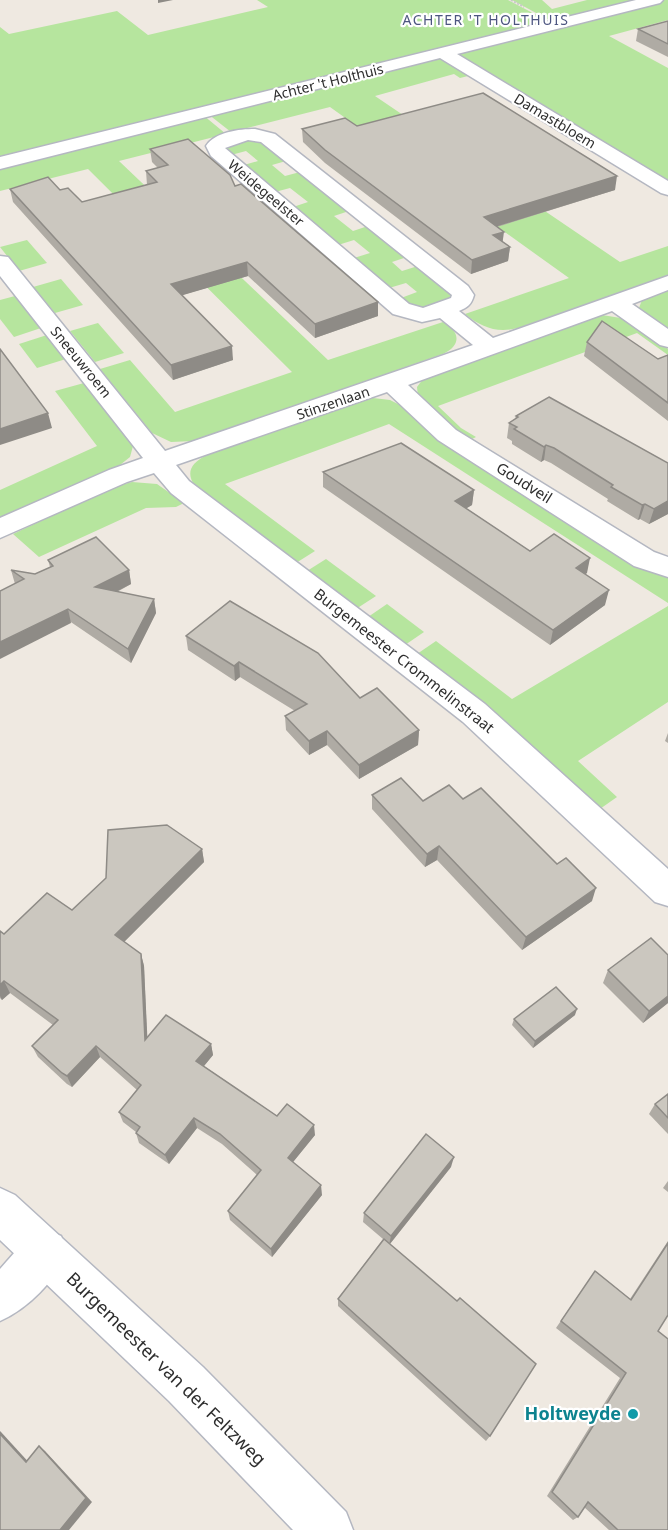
<svg xmlns="http://www.w3.org/2000/svg" width="668" height="1530" font-family="'Noto Sans',sans-serif">
	<rect width="100%" height="100%" fill="#efe9e1"/>
	<g fill="#b6e59e">
		<path d="M257 0H508L548 21 236 101 0 156V27L9 34 117 11 148 35 268 7Z"/>
		<path d="M512 0H542L552 9 587 0H646L569 19 551 21Z"/>
		<path d="M663 0H668V20L609 36 668 68V183L451 53Z"/>
		<path d="M441 56 472 75 460 78 454 74 375 96 620 262 668 246V275L518 328C497 333 482 328 465 314L569 278 330 107 231 132 208 114Z"/>
		<path d="M203 115 226 134 119 161 328 360 443 322C460 331 462 345 443 354L194 441 171 442 152 433 100 369 130 360 175 412 292 372 88 169 0 191V166Z"/>
		<path d="M249 139 260 140 286 161 272 165 285 176 300 172 349 211 334 216 353 231 368 226 407 257 392 262 402 271 418 266 451 293 452 298C430 306 422 314 401 298L417 292 406 283 389 288 354 258 370 253 354 240 338 245 293 207 308 202 290 188 275 192 244 165 258 161 246 151 231 155 225 149Z"/>
		<path d="M27 240 47 263 19 271 0 247Z"/>
		<path d="M61 279 83 305 55 313 33 287Z"/>
		<path d="M668 290V332L639 308 642 300Z"/>
		<path d="M15 296 41 328 14 337 0 319V300Z"/>
		<path d="M602 315 627 319 668 349V355L637 333 438 406 461 428 476 437 470 440 454 431 418 397 417 387 423 379Z"/>
		<path d="M98 323 124 353 95 362 70 331Z"/>
		<path d="M47 335 66 359 37 368 19 344Z"/>
		<path d="M84 383 130 438 133 446 130 457 120 465 0 519V490L97 446 55 391Z"/>
		<path d="M373 398 390 400 404 407 668 575V603L389 424 225 484 315 551 296 563 195 486C185 472 192 463 205 456L357 401Z"/>
		<path d="M132 482 157 484 184 503 176 507 146 508 39 557 13 534 113 487Z"/>
		<path d="M326 559 376 596 356 609 307 571Z"/>
		<path d="M387 604 424 632 405 645 368 617Z"/>
		<path d="M668 606V702L578 761 617 797 597 811 417 654 436 641 512 699Z"/>
	</g>
	<g fill="none" stroke-linecap="round" stroke-linejoin="round">
		<g stroke="#b4b7c1" stroke-width="3">
			<g id="street">
				<path d="M636 0H663L660 3 457 54 668 181V195L661 193 440 58 0 169V157Z"/>
				<path d="M255 129 275 134 468 286 474 295C471 305 468 307 459 311L493 338 668 276V290L632 304 668 329V347L660 345 612 311 408 385 456 430 654 552 668 557V577L634 566 438 440 387 392 176 465 189 481 485 704 668 869V906L655 902 463 722 171 493 154 473 127 482 0 538V518L109 470 143 458 0 276V256L8 257 165 451 473 345 440 318 422 322 393 314 211 156 206 146C215 132 239 129 255 129ZM248 140 261 142 452 295 451 298 423 308 409 304 225 148Z"/>
				<path d="M45 1230 61 1236 67 1252C55 1281 29 1308 0 1321V1269L29 1236Z"/>
			</g>
		</g>
		<g stroke="#b4b7c1" stroke-width="3">
			<path id="secondary" d="M0 1188 15 1195 203 1367 346 1512 353 1530H293L169 1401 0 1240Z"/>
		</g>
		<path stroke="#c9c9c9" stroke-width="2" stroke-dasharray="2 1.5" stroke-linecap="butt" d="M511 0 524 7"/>
		<use href="#street" fill="#fff" fill-rule="evenodd"/>
		<use href="#secondary" fill="#fff" fill-rule="evenodd"/>
	</g>
	<g fill="#afaba4">
		<path d="M668 21V57L636 41 638 29Z"/>
		<path d="M357 126 615 190 497 227 503 242 510 247 508 261 471 274 325 163 303 142 302 129Z"/>
		<path d="M150 149 235 186 378 302V316L315 338 248 276 182 295 233 360 173 380 13 202 10 189 60 190 82 202 147 185 146 171 158 168 152 162Z"/>
		<path d="M587 342 658 359 668 355V421L584 356Z"/>
		<path d="M516 416 668 463V514L649 524 640 519 638 520 607 501 608 499 551 463 544 460 541 462 512 444V441L507 438 509 423 515 419Z"/>
		<path d="M323 472 474 490 472 505 466 508 530 551 587 573 585 574 605 605 550 645 323 487Z"/>
		<path d="M48 560 129 570 131 584 117 592 154 599 156 613 131 663 15 584 11 570 35 574 50 567Z"/>
		<path d="M186 636 360 698 419 730 418 745 359 779 327 745 309 755 286 730 285 716 295 711 240 677 235 681 188 650Z"/>
		<path d="M668 733V743L665 741Z"/>
		<path d="M372 795 423 801 463 799 592 901 522 950 437 860 425 867 372 809Z"/>
		<path d="M202 849 204 862 124 942 141 954 144 966 147 1037 211 1044 213 1055 204 1066 277 1116 315 1135 293 1162 322 1195 272 1257 230 1220 228 1211 257 1175 222 1144 197 1128 169 1164 139 1143 136 1133V1132L123 1122 119 1112 137 1090 100 1057 72 1087 67 1084 38 1057 32 1046 53 1025 10 993 2 1000 0 998V931L4 934 72 910Z"/>
		<path d="M668 955V1003L643 1023 603 983 608 970Z"/>
		<path d="M575 1015 533 1048 512 1025 514 1019Z"/>
		<path d="M668 1094V1134L649 1114 655 1104Z"/>
		<path d="M451 1167 390 1244 490 1436 486 1441 338 1306V1299L383 1239 363 1222 364 1213Z"/>
		<path d="M668 1181V1192L663 1188Z"/>
		<path d="M668 1241V1315L658 1331 668 1530H609L584 1507 578 1517 573 1520 547 1496 620 1378 556 1328 595 1271 630 1299Z"/>
	</g>
	<g fill="#8e8b86">
		<path d="M158 0H173L158 3Z"/>
		<path d="M617 176 615 190 482 231 484 217Z"/>
		<path d="M504 232 502 246 493 235Z"/>
		<path d="M510 247 508 261 471 274 472 260Z"/>
		<path d="M247 262 248 276 173 298 171 284Z"/>
		<path d="M378 302V316L315 338V324Z"/>
		<path d="M232 346 233 360 173 380 171 365Z"/>
		<path d="M48 413 52 428 0 445V429Z"/>
		<path d="M546 445 544 460 541 462 544 447Z"/>
		<path d="M474 490 472 505 454 516 455 501Z"/>
		<path d="M668 501V514L649 524 654 509Z"/>
		<path d="M645 504 640 519 638 520 642 505Z"/>
		<path d="M590 558 587 573 572 583 576 568Z"/>
		<path d="M129 570 131 584 98 601 95 587Z"/>
		<path d="M609 590 605 605 550 645 553 630Z"/>
		<path d="M154 599 156 613 131 663 128 649Z"/>
		<path d="M68 609 71 623 0 659V642Z"/>
		<path d="M239 662 240 677 235 681 234 666Z"/>
		<path d="M419 730 418 745 359 779V765Z"/>
		<path d="M327 731V745L309 755V741Z"/>
		<path d="M439 846 437 860 425 867 427 854Z"/>
		<path d="M202 849 204 862 119 947 115 935Z"/>
		<path d="M596 888 592 901 522 950 526 937Z"/>
		<path d="M141 954 144 966 148 1051 145 1040Z"/>
		<path d="M4 981 10 993 2 1000 0 996V985Z"/>
		<path d="M668 996V1003L643 1023 649 1011Z"/>
		<path d="M577 1009 575 1015 533 1048 535 1041Z"/>
		<path d="M211 1044 213 1055 199 1072 196 1061Z"/>
		<path d="M96 1046 100 1057 72 1087 67 1076Z"/>
		<path d="M194 1118 197 1128 169 1164 165 1155Z"/>
		<path d="M314 1125 315 1135 289 1167 288 1158Z"/>
		<path d="M454 1157 451 1167 389 1245 391 1236Z"/>
		<path d="M321 1185 322 1195 272 1257 271 1249Z"/>
		<path d="M0 1431 1 1432 33 1467 26 1462 0 1434Z"/>
		<path d="M39 1446 45 1451 92 1502 69 1530H60Z"/>
	</g>
	<g fill="#cbc7bf" stroke="#8e8b86" stroke-width="1.5">
		<path d="M668 21V44L638 29Z"/>
		<path d="M483 93 617 176 484 217 504 232 493 235 510 247 472 260 325 150 302 129 345 118 357 126Z"/>
		<path d="M188 139 230 175 235 186 241 184 378 302 315 324 247 262 171 284 232 346 171 365 10 189 48 177 60 190 68 188 82 202 157 182 146 171 168 165 150 149Z"/>
		<path d="M602 321 658 359 668 355V403L587 342Z"/>
		<path d="M0 349 48 413 0 429Z"/>
		<path d="M549 397 668 463V501L654 509 645 504 642 505 611 487 613 485 554 448 546 445 544 447 514 429 517 427 509 423 518 417 516 416Z"/>
		<path d="M401 443 474 490 455 501 530 551 554 534 590 558 576 568 609 590 553 630 323 472Z"/>
		<path d="M96 537 129 570 95 587 154 599 128 649 68 609 0 642V591L24 579 11 570 35 574 53 566 48 560Z"/>
		<path d="M230 601 318 653 360 698 377 688 419 730 359 765 327 731 309 741 285 716 307 704 239 662 234 666 186 636Z"/>
		<path d="M401 778 423 801 449 785 463 799 481 788 557 864 566 858 596 888 526 937 439 846 427 854 372 795Z"/>
		<path d="M167 825 202 849 115 935 141 954 145 1040 166 1015 211 1044 196 1061 277 1116 287 1104 314 1125 288 1158 321 1185 271 1249 228 1211 261 1170 220 1134 194 1118 165 1155 136 1133 140 1127 119 1112 141 1085 96 1046 67 1076 62 1073 32 1046 58 1020 4 981 0 985V931L4 934 47 893 72 910 106 878 108 830Z"/>
		<path d="M651 938 668 955V996L649 1011 608 970Z"/>
		<path d="M556 987 577 1009 535 1041 514 1019Z"/>
		<path d="M668 1094V1118L655 1104Z"/>
		<path d="M426 1134 454 1157 391 1236 364 1213Z"/>
		<path d="M384 1239 457 1301 460 1298 536 1364 490 1436 338 1299Z"/>
		<path d="M668 1243V1315L658 1331 668 1339V1530H618L588 1502 578 1517 552 1492 626 1373 561 1321 595 1271 631 1300Z"/>
		<path d="M0 1434 26 1462 39 1446 86 1498 60 1530H0Z"/>
	</g>
	<circle fill="#0f9aa8" stroke="#fff" stroke-width="2" cx="633" cy="1414" r="6"/>
	<g text-anchor="middle" stroke-width="4.5" stroke-linejoin="round" paint-order="stroke">
		<g font-size="14" letter-spacing="1.5" fill="#4d5680" stroke="#fff">
			<text x="486" y="25">ACHTER 'T HOLTHUIS</text>
		</g>
		<g font-size="14" fill="#2e2e2e" stroke="#fff">
			<text transform="translate(328 82) rotate(-14)" y="5">Achter 't Holthuis</text>
			<text transform="translate(555 121) rotate(31)" y="5">Damastbloem</text>
			<text transform="translate(266 193) rotate(40)" y="5">Weidegeelster</text>
			<text transform="translate(81 362) rotate(51)" y="5">Sneeuwroem</text>
			<text transform="translate(333 403) rotate(-19)" y="5">Stinzenlaan</text>
		</g>
		<g font-size="15" fill="#2e2e2e" stroke="#fff">
			<text transform="translate(524 483) rotate(32)" y="5">Goudveil</text>
			<text transform="translate(404 661) rotate(38)" y="5">Burgemeester Crommelinstraat</text>
		</g>
		<g font-size="18" fill="#2e2e2e" stroke="#fff">
			<text transform="translate(166 1369) rotate(44)" y="6">Burgemeester van der Feltzweg</text>
		</g>
		<g font-size="18" font-weight="bold" fill="#0d838f" stroke="#fff" text-anchor="end">
			<text x="621" y="1420">Holtweyde</text>
		</g>
	</g>
</svg>
